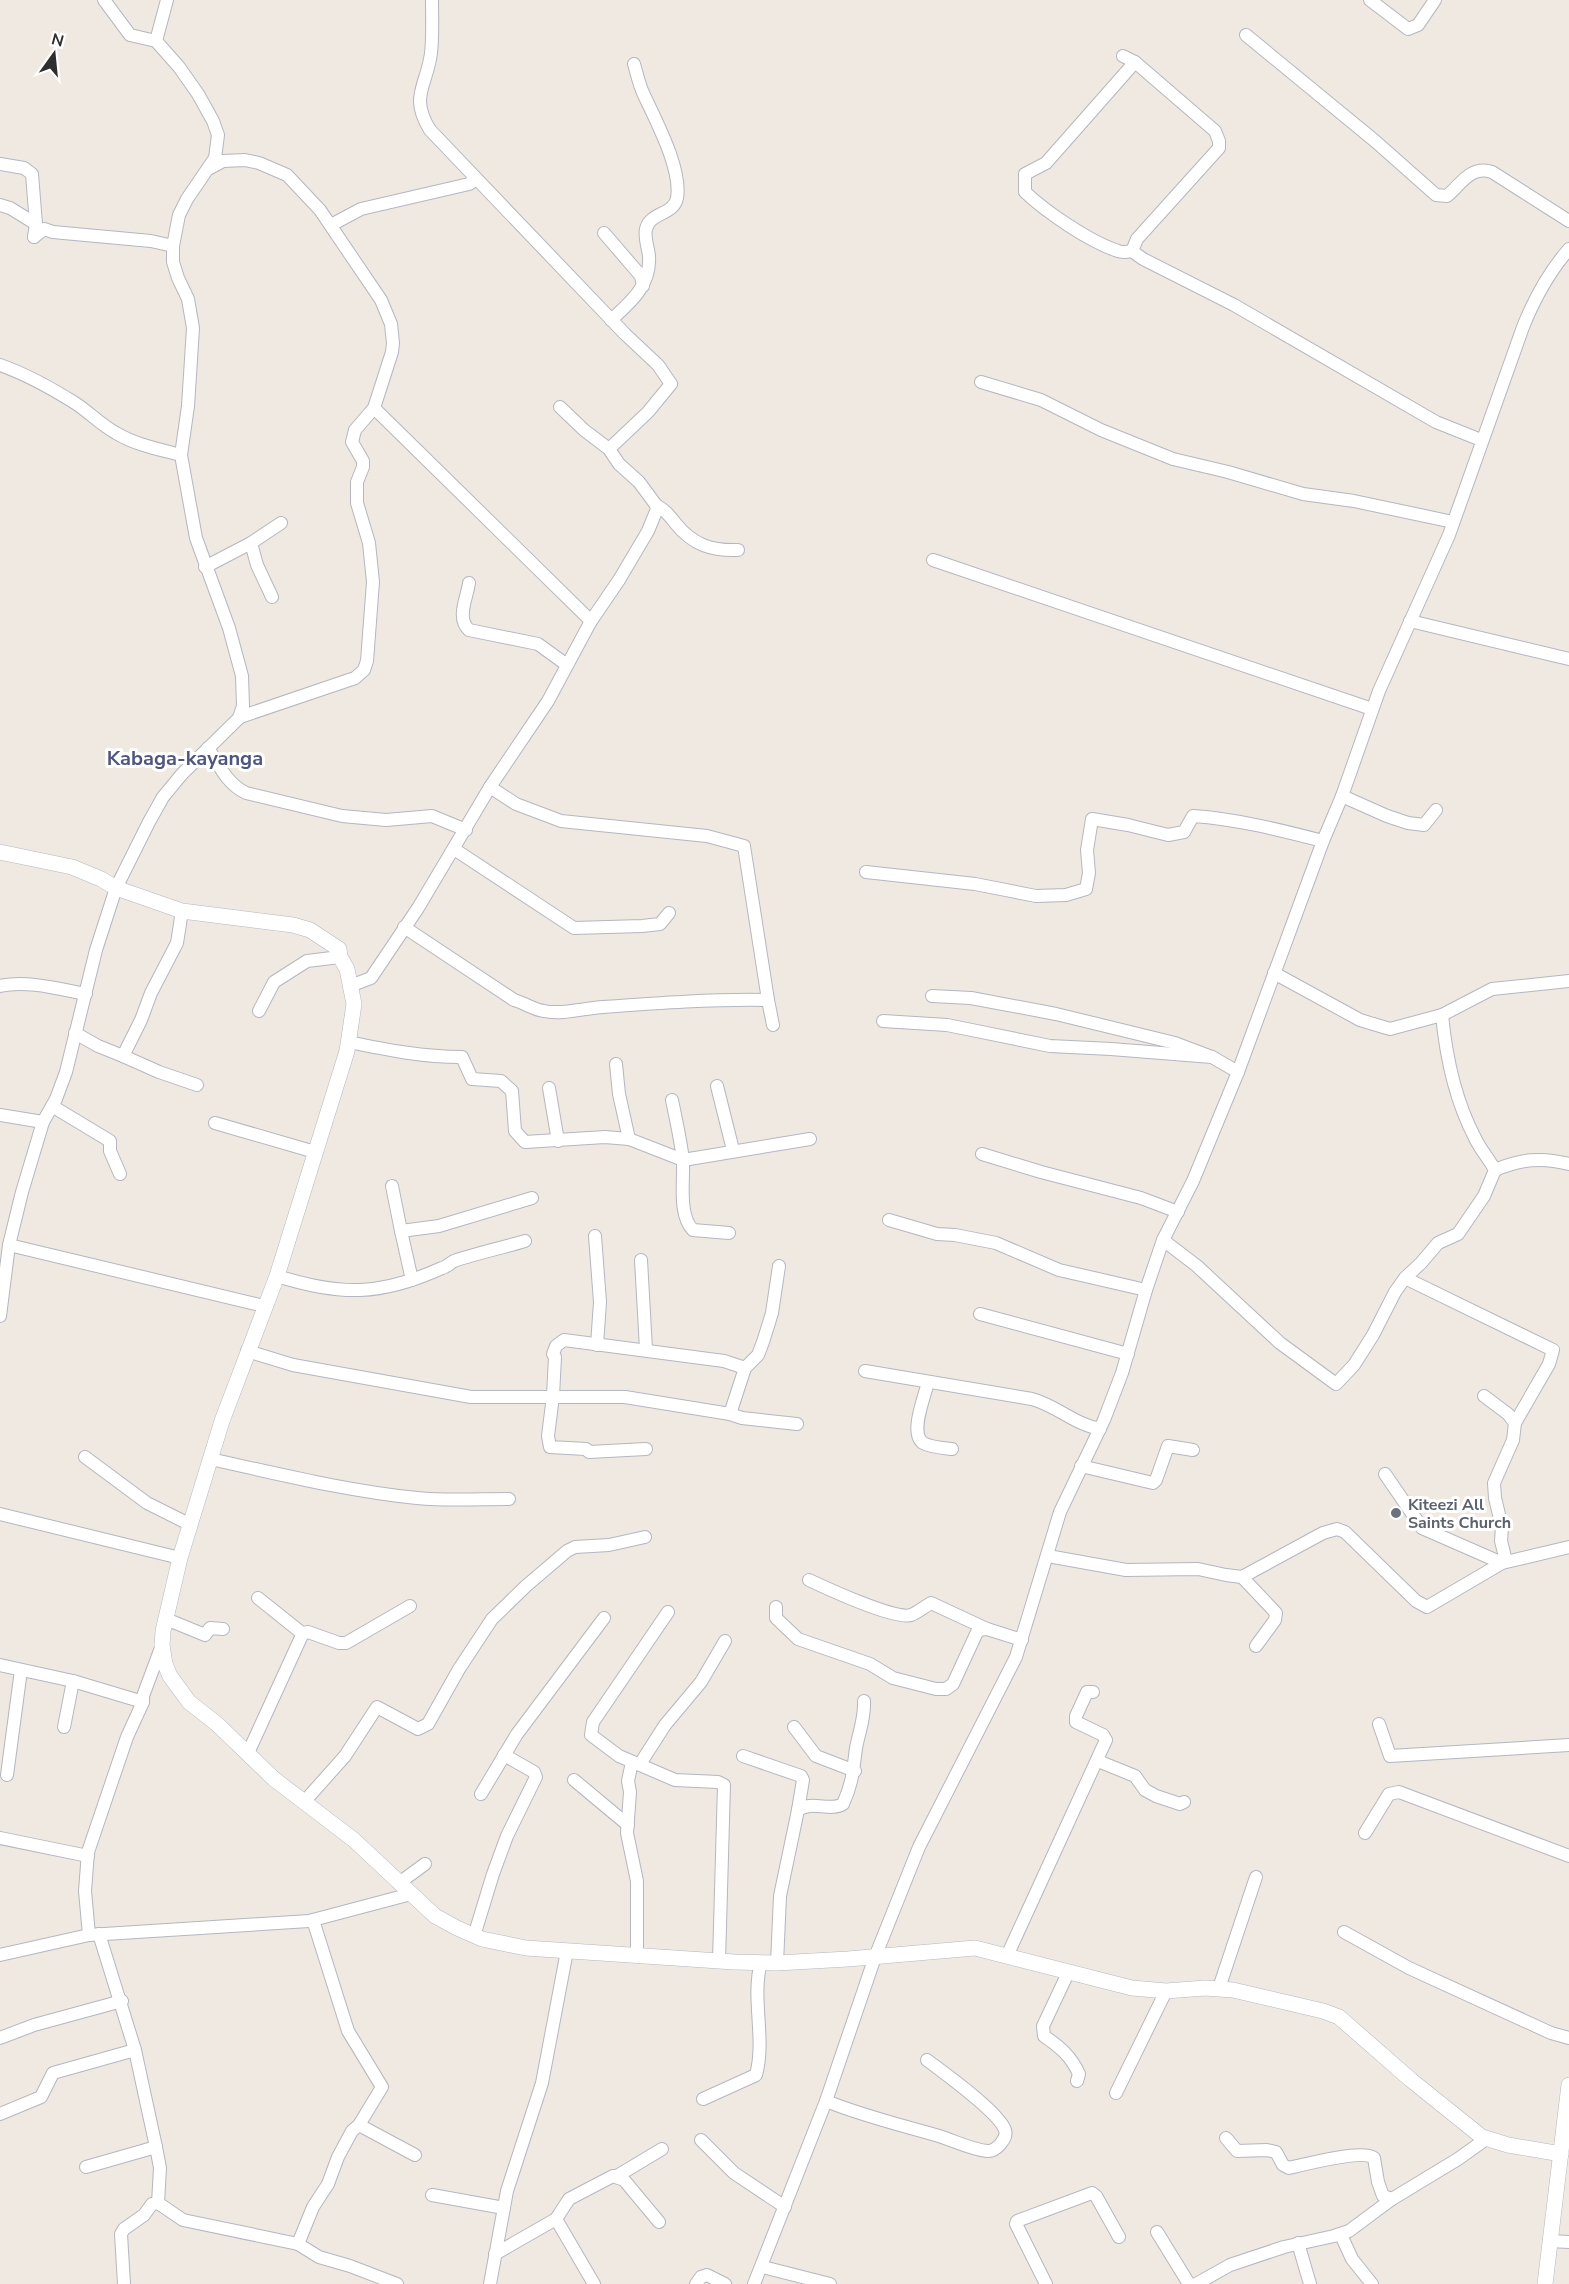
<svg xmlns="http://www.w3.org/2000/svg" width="1569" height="2284" font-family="'Nunito Sans',sans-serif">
	<rect width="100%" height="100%" fill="#efe9e1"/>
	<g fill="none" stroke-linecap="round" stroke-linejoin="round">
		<g stroke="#b4b7c1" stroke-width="14">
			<g id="minor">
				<path d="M1370 0 1408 29 1418 25 1435 0"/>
				<path d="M1246 35 1375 141 1436 195 1447 196C1461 184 1471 165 1492 172L1569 221"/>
				<path d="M156 41 167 0"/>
				<path d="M1123 56 1135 62 1215 131 1219 141V148L1137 239 1132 251 1143 259 1234 305 1436 422 1481 440"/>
				<path d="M0 164 24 168 32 174 36 224 34 237"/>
				<path d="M210 168 223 161 245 160 259 163 287 175 320 210 381 300 391 324 393 343 392 352 374 408 355 430 352 442 363 461V467L357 482V503L369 543 373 582 367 661 364 670 355 678 240 717"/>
				<path d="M0 205 10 208 36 224"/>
				<path d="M331 225 361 209 469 184 476 179"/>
				<path d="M604 233 641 276 643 286"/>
				<path d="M34 237 44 229 53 232 151 241 173 246"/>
				<path d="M1132 251C1127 252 1123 253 1118 251 1090 242 1046 212 1025 192V174L1046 163 1135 62"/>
				<path d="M611 320C631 302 651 285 649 256 648 247 644 237 646 229 650 212 674 215 677 198 682 169 656 121 644 95 639 85 637 74 634 64"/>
				<path d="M0 365C26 374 51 388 75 403 89 412 101 425 116 433 136 445 158 449 181 455"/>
				<path d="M981 382 1041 400 1101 430 1173 459 1228 472 1303 494 1354 501 1453 522"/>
				<path d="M560 407 584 430 609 449"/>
				<path d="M374 408 591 621"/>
				<path d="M656 505C665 510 669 515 676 524 693 545 712 551 738 550"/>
				<path d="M251 543 257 565 272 597"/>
				<path d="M933 560 1372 709"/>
				<path d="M205 567 251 543 281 523"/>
				<path d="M469 583C467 598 456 618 469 630L538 644 567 665"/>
				<path d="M1410 621 1569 659"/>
				<path d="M208 748C219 765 227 784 246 793L342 816 386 820 432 816 466 830"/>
				<path d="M490 787 516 804 561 821 707 836 744 846 768 1000"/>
				<path d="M1342 796 1387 816 1408 823 1424 825 1436 810"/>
				<path d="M454 849 574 928 642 926 660 924 669 913"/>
				<path d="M866 872 975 884 1036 896 1066 895 1086 889 1089 873 1087 850 1092 819 1128 825 1168 835 1184 832 1193 816C1237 819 1280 830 1323 841"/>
				<path d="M404 927 514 1000C525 1003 534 1010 544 1011 562 1015 585 1008 603 1007 658 1003 713 999 768 1000L773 1025"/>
				<path d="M1274 973 1360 1020 1390 1029 1442 1015 1492 989 1569 981"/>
				<path d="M0 986C27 980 59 989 86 994"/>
				<path d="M350 986 371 978 418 908 490 787 548 701 591 621 619 580 648 531 657 509 656 505 639 482 619 464 609 449 648 412 671 384 658 365 625 334 430 130C409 96 427 86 431 53 433 35 432 18 432 0"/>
				<path d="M932 996 971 998 1056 1014 1175 1043 1212 1057 1238 1072"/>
				<path d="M259 1011 274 982 307 961 340 957"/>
				<path d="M883 1021 947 1025 1050 1046 1111 1049 1212 1057"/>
				<path d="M75 1033 98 1046 123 1056 141 1020 151 993 177 943 182 911"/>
				<path d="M349 1042C387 1050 423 1057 462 1057L472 1079 501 1081 512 1091 515 1131 525 1142 605 1137 629 1139 683 1160 810 1139"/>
				<path d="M123 1056 159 1072 197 1085"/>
				<path d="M616 1064 619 1094 629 1139"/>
				<path d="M717 1086 733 1150"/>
				<path d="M549 1088 558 1141"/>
				<path d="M672 1100C676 1120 681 1141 683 1161 684 1181 678 1215 693 1230L729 1233"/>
				<path d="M52 1106 110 1141V1151L120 1174"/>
				<path d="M0 1115 43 1122"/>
				<path d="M215 1123 315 1152"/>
				<path d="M982 1154 1041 1172 1141 1198 1178 1212"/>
				<path d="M1495 1170C1521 1159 1542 1157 1569 1164"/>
				<path d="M392 1186 401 1231"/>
				<path d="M889 1220 937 1234 955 1235 996 1243 1059 1270 1146 1290"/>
				<path d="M595 1236 600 1302 597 1345"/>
				<path d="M1163 1240 1197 1266 1280 1343 1336 1384 1354 1365 1373 1335 1395 1292 1405 1278 1421 1263 1438 1243 1458 1234 1484 1196 1495 1170C1489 1159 1480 1149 1475 1138 1455 1100 1446 1057 1442 1015"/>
				<path d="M9 1245 264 1306"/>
				<path d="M641 1260 646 1349"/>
				<path d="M277 1276C341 1296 380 1296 442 1268 447 1267 450 1263 454 1261 477 1253 502 1248 525 1241"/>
				<path d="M1405 1278 1553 1350 1549 1364 1515 1423"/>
				<path d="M412 1280 401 1231 439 1226 532 1198"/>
				<path d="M980 1314 1128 1354"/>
				<path d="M0 1316 9 1245 22 1192 43 1122 56 1099 66 1072 96 950 116 888 149 822 163 797 182 774 239 718 243 706 242 676 229 628 196 538 181 455 188 406 193 328 188 299 178 278 173 262V246L179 215 187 199 215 158 218 135 213 121 198 94 179 67 156 41 130 35 104 0"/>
				<path d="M247 1351 293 1365 471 1397H625L730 1414 745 1368 758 1355 763 1342 772 1313 779 1266"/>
				<path d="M865 1371 1032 1399C1057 1406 1074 1424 1100 1429"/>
				<path d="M928 1382C925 1396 909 1433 923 1443 930 1447 943 1448 952 1449"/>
				<path d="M1484 1396 1508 1414 1515 1423 1513 1440 1494 1483 1495 1498 1502 1527 1501 1541 1506 1561"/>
				<path d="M730 1414 742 1418 797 1424"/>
				<path d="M646 1449 589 1452 586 1449 550 1447 548 1436 553 1396 555 1357 553 1354 556 1346 564 1340 724 1361 745 1368"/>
				<path d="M85 1457 147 1503 191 1525"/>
				<path d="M210 1459C279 1474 347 1491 417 1498 447 1501 478 1499 509 1499"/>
				<path d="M1081 1466 1153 1483 1156 1480 1168 1446 1193 1450"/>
				<path d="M1385 1474 1422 1528 1502 1563"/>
				<path d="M0 1514 180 1558"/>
				<path d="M1048 1556 1126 1570 1198 1569 1226 1575 1242 1577 1323 1533 1337 1529 1345 1532 1416 1601 1427 1607 1502 1563 1569 1547"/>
				<path d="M1242 1577 1276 1613 1275 1620 1256 1646"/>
				<path d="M809 1580C826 1588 895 1620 911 1615 917 1613 924 1607 931 1603L987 1629"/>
				<path d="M258 1598 303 1634"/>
				<path d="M776 1607V1618L798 1639 870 1664 893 1678 936 1689H946L953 1684 978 1630 987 1629 1022 1640"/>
				<path d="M668 1612 593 1722 591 1735 619 1756 675 1780 718 1782 724 1785 719 1961"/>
				<path d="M166 1619 205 1635 210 1628 223 1629"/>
				<path d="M0 1665 73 1681 143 1702"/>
				<path d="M1379 1724 1390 1756 1569 1745"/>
				<path d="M64 1727 73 1681"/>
				<path d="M794 1727 816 1756 855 1771"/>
				<path d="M248 1753 303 1633 308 1632 339 1643H346L410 1606"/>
				<path d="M743 1756 801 1776 803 1780 798 1810"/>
				<path d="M1098 1761 1135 1776 1145 1790 1156 1796 1180 1804 1184 1802"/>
				<path d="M632 1762 628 1781 630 1792 627 1833 637 1881V1955"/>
				<path d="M640 1764 665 1725 701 1682 725 1641"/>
				<path d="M7 1775 21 1670"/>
				<path d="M574 1780 628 1825"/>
				<path d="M481 1794 517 1734 604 1618"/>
				<path d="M304 1802 345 1756 377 1707 418 1729 428 1724 459 1669 492 1619 526 1586 567 1551 575 1547 609 1545 645 1537"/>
				<path d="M1365 1833 1389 1794 1399 1792 1569 1856"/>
				<path d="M0 1838 88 1856"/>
				<path d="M399 1883 425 1864"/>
				<path d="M1344 1932 1409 1968 1551 2033 1569 2038"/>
				<path d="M99 1934 135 2050 156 2147 160 2168 158 2203 152 2204 144 2215 124 2229 121 2234 124 2284"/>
				<path d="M89 1935 85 1891 88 1852 127 1737 143 1702V1696L162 1645"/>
				<path d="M474 1936 493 1874 507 1836 536 1777 534 1772 504 1755"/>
				<path d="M0 1955 89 1935 309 1921 411 1894"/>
				<path d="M1007 1956 1106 1740 1103 1735 1076 1722V1716L1087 1692H1093"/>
				<path d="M777 1963 780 1896 798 1810C812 1800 830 1812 843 1804 853 1782 853 1770 856 1748 859 1732 865 1718 864 1701"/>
				<path d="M1068 1973 1043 2026 1044 2036C1060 2047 1071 2056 1079 2074L1077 2081"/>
				<path d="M1219 1988 1256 1877"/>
				<path d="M0 2038 34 2025 122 2001"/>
				<path d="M1116 2093 1166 1991"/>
				<path d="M703 2099 756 2075C766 2038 751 1999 761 1962"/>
				<path d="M826 2101C863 2116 901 2125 939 2136 955 2141 970 2149 987 2151 996 2152 1008 2138 1005 2130 999 2112 944 2073 927 2060"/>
				<path d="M0 2114 41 2097 53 2073 135 2050"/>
				<path d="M359 2125 415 2155"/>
				<path d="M1226 2138 1237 2151 1267 2150 1276 2152 1283 2165 1289 2168C1306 2164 1363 2149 1374 2158L1378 2182 1383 2196 1392 2199"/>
				<path d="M701 2140 734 2173 785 2207"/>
				<path d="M86 2167 156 2147"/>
				<path d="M617 2176 662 2149"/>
				<path d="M432 2195 504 2208"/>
				<path d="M158 2203 183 2220 298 2244 319 2257 350 2266 397 2284"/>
				<path d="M556 2219 594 2284"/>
				<path d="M1157 2232 1189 2284"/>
				<path d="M1341 2235 1352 2259 1372 2284"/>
				<path d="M1550 2241 1569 2242"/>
				<path d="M1298 2243 1310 2284"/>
				<path d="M298 2244 313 2207 328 2184 338 2157 352 2131 359 2125 382 2087 348 2031 313 1920"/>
				<path d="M495 2254 556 2219 569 2199 613 2176 624 2180 659 2222"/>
				<path d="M763 2267 830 2284"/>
				<path d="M490 2284 507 2191 542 2083 567 1951"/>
				<path d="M696 2284 701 2277 707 2275 725 2284"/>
				<path d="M754 2284 826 2101 875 1957 919 1847 1016 1657 1060 1512 1104 1420 1122 1373 1146 1290 1163 1240 1193 1181 1238 1072 1323 841 1342 796 1379 691 1449 535 1523 327C1535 297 1548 273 1569 249"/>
				<path d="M1046 2284 1016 2224 1017 2221 1092 2193 1096 2196 1119 2237"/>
				<path d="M1196 2284 1230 2265 1284 2247 1334 2236 1349 2231 1392 2199 1458 2159 1486 2139"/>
			</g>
		</g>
		<g stroke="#b4b7c1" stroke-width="16">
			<g id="tertiary">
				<path d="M0 852 72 867 101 879 116 888 182 911 293 925 310 930 339 949 340 957 347 969 354 1004 347 1051 277 1276 222 1421 180 1558 163 1631 162 1645 165 1664 170 1676 189 1702 217 1724 274 1779 354 1840 435 1916 457 1928 482 1939 526 1948 734 1962 777 1963 848 1959 975 1948 1132 1988 1166 1991 1205 1988 1233 1990 1323 2011 1339 2017 1411 2080 1482 2137 1508 2145 1561 2154"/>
				<path d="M1545 2284 1569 2085"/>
			</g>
		</g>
		<use href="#minor" stroke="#fff" stroke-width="12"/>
		<use href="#tertiary" stroke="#fff" stroke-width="15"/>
	</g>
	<circle fill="#6b7280" stroke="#fff" stroke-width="2" cx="1396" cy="1513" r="6"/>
	<g text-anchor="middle" stroke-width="6" stroke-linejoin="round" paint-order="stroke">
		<g font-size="16" font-weight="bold" fill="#5b616d" stroke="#fff" text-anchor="start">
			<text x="1408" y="1510">Kiteezi All<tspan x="1408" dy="18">Saints Church</tspan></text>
		</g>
		<g font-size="20" font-weight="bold" fill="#4d5680" stroke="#fff">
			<text x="185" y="765">Kabaga-kayanga</text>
		</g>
	</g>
	<g transform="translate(54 54) rotate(15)" stroke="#ffffff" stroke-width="4.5" paint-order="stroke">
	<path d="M0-4.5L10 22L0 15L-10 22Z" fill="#2e2e2e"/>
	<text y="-9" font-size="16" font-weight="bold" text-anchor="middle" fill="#2e2e2e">N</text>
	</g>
</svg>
